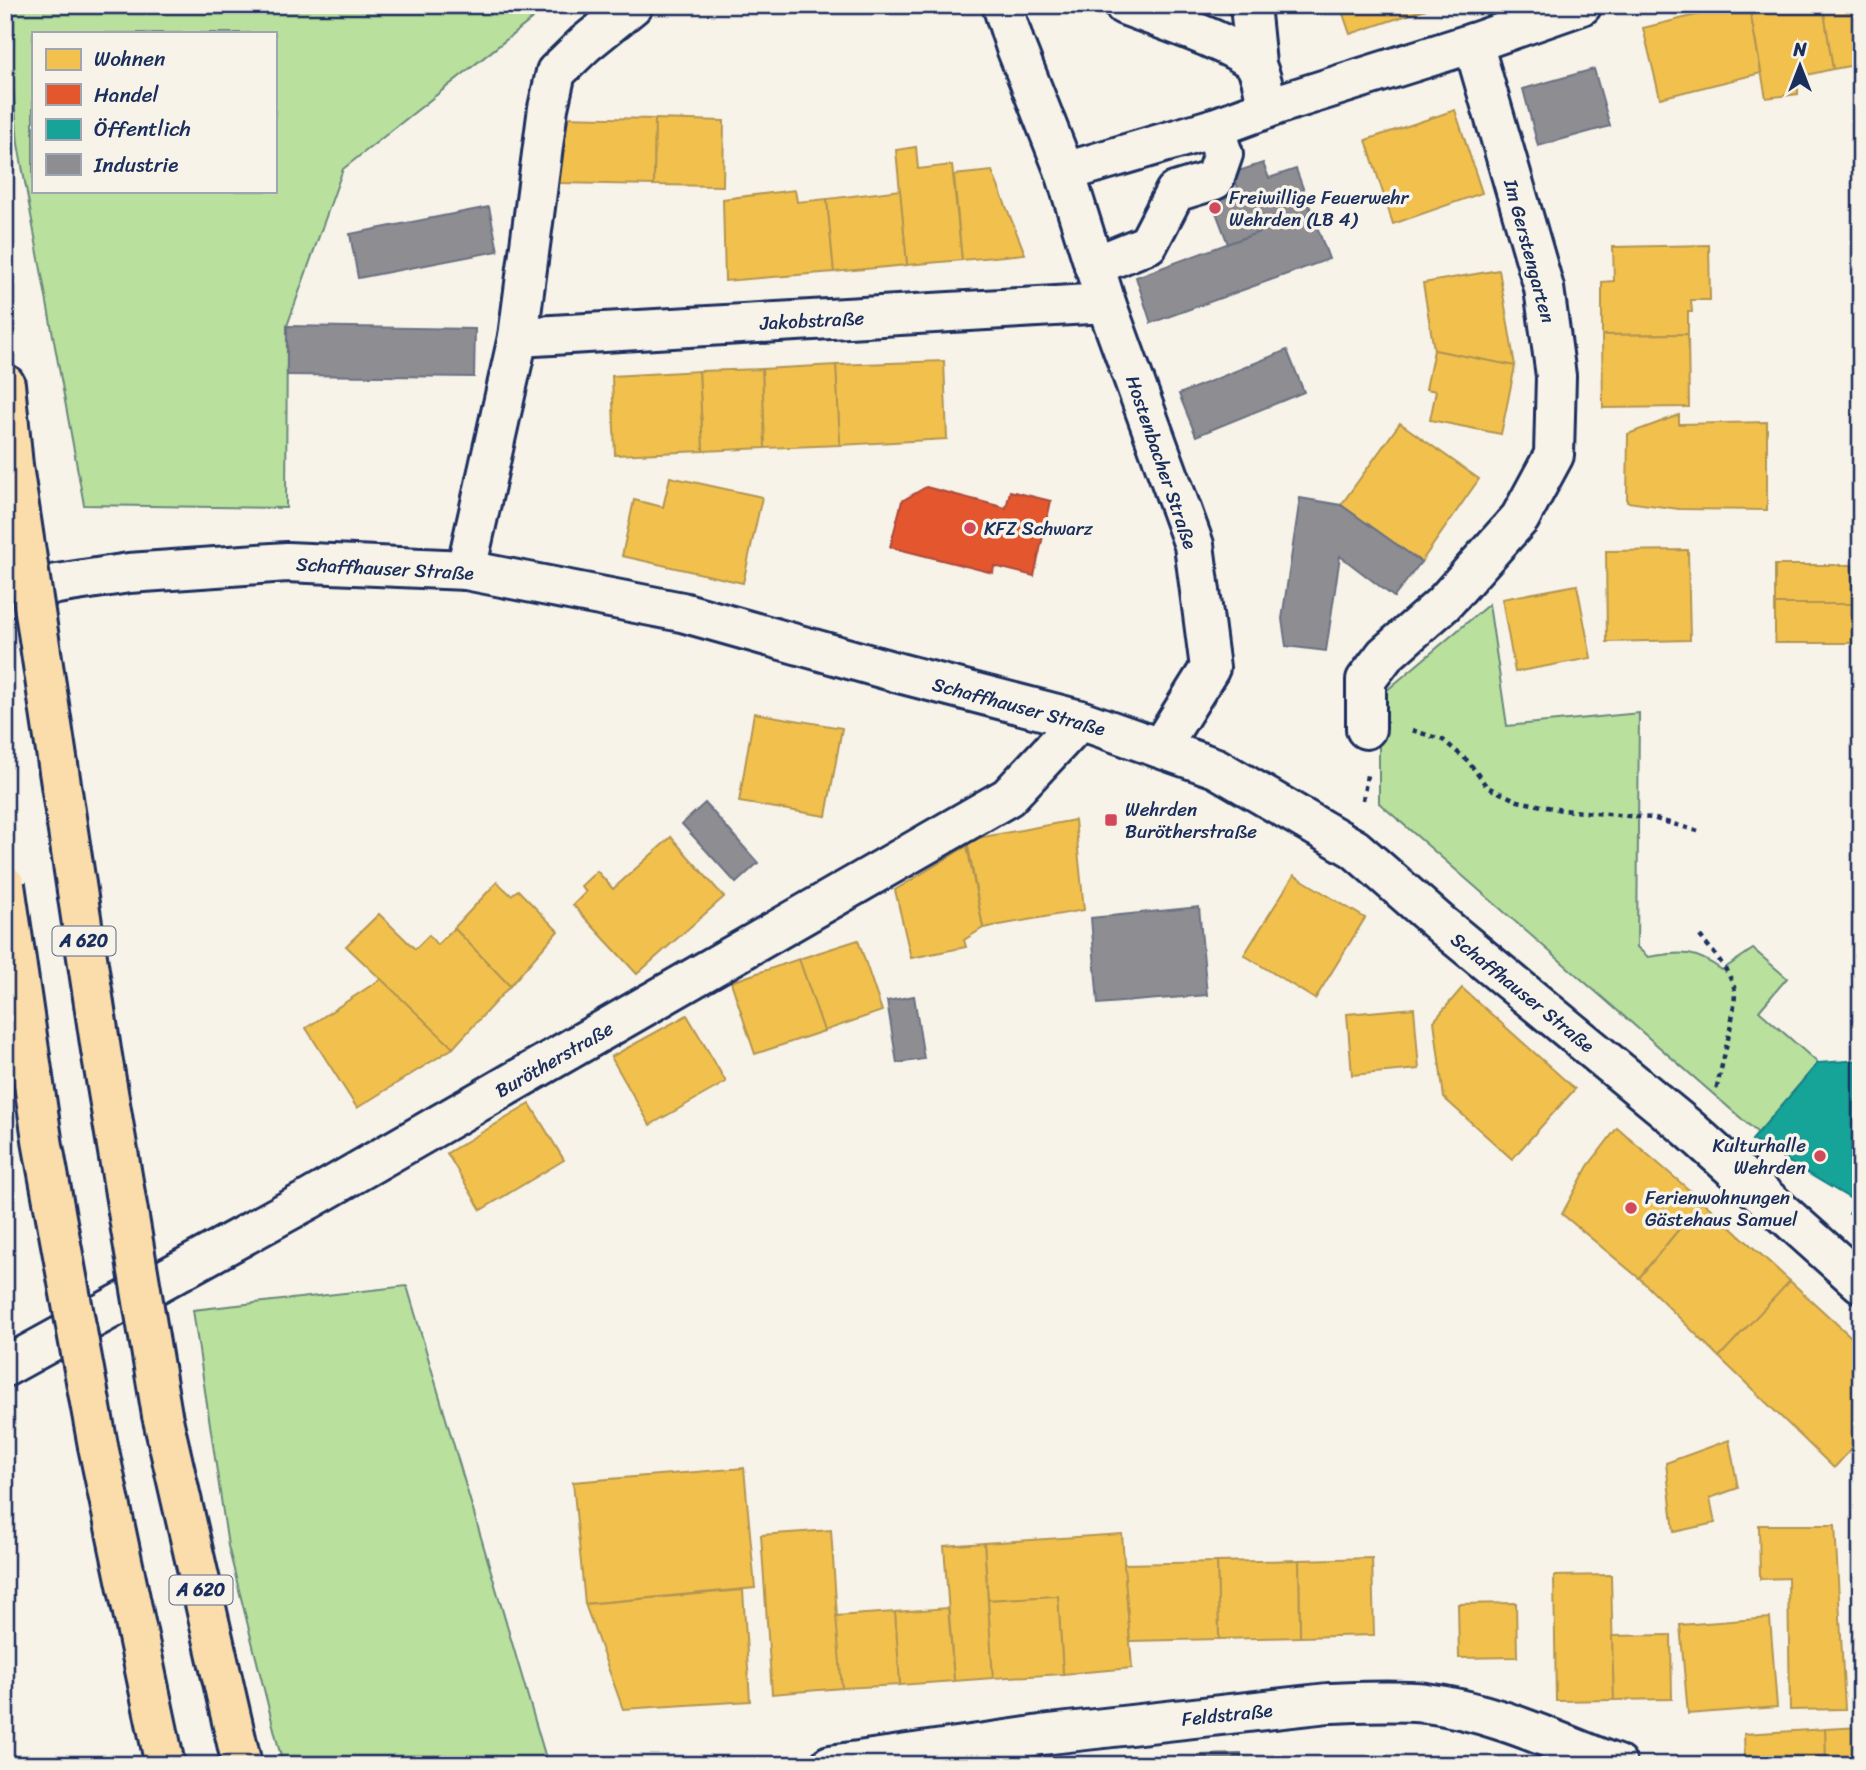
<svg xmlns="http://www.w3.org/2000/svg" width="1866" height="1770" font-family="Sriracha,sans-serif">
	<rect width="100%" height="100%" fill="#f7f3e8"/>
	<filter id="ink" filterUnits="userSpaceOnUse"><feTurbulence type="fractalNoise" baseFrequency=".0143" numOctaves="2"/><feDisplacementMap in="SourceGraphic" scale="14" xChannelSelector="R" yChannelSelector="G"/><feConvolveMatrix kernelMatrix="1 2 1 2 8 2 1 2 1" color-interpolation-filters="sRGB"/></filter>
	<g filter="url(#ink)">
		<g fill="#b9e09c" stroke="#6a887d" stroke-width="2" fill-rule="evenodd">
			<path d="M6 5H550L343 169 287 326 286 508 84 505 18 144ZM33 33H275V191H33Z"/>
			<path d="M1489 604 1507 726 1639 713 1637 947 1648 957C1682 952 1693 949 1722 970L1753 949 1787 978 1759 1011 1818 1063 1758 1133 1379 803V697Z"/>
			<path d="M407 1286 548 1765H283L228 1546 193 1310Z"/>
		</g>
		<g fill="#f2c14e" stroke="#b29553" stroke-width="2">
			<path d="M1340 5H1425L1426 9 1350 34Z"/>
			<path d="M1737 5H1749L1761 73 1660 98 1643 28Z"/>
			<path d="M1749 5H1823L1833 69 1798 77V94L1766 98Z"/>
			<path d="M1823 5H1861V64L1833 69Z"/>
			<path d="M1455 110 1482 193 1393 224 1366 140Z"/>
			<path d="M560 117 655 119 654 185 559 183Z"/>
			<path d="M655 119 724 121 723 186 654 185Z"/>
			<path d="M916 147 918 169 952 165 962 260 907 265 896 150Z"/>
			<path d="M992 171 1025 254 962 260 954 175Z"/>
			<path d="M795 190 797 202 827 199 834 272 725 281 723 199Z"/>
			<path d="M900 190 907 265 834 272 827 199Z"/>
			<path d="M1709 245 1710 300H1691L1692 312H1688V334L1602 335V282L1614 281 1613 247Z"/>
			<path d="M1499 270 1515 366 1434 350 1423 283Z"/>
			<path d="M1688 334 1689 407 1603 408 1602 335Z"/>
			<path d="M1434 350 1515 366 1501 434 1430 420 1436 391 1426 389Z"/>
			<path d="M944 361 947 439 840 445 836 365Z"/>
			<path d="M836 365 840 445 765 448 762 369Z"/>
			<path d="M762 369 765 448 703 451 699 371Z"/>
			<path d="M699 371 703 451 615 455 612 376Z"/>
			<path d="M1679 415V424L1767 422V510L1679 509 1627 502 1628 434Z"/>
			<path d="M1400 423 1479 479 1421 562 1341 505Z"/>
			<path d="M670 477 762 497 743 583 622 556 634 500 663 507Z"/>
			<path d="M1688 550 1690 640 1607 642 1606 551Z"/>
			<rect x="1775" y="565" width="77" height="39"/>
			<path d="M1577 585 1591 658 1515 672 1502 599Z"/>
			<rect x="1775" y="604" width="77" height="39"/>
			<path d="M754 713 842 728 826 816 739 802Z"/>
			<path d="M1075 820 1084 910 983 928 967 840Z"/>
			<path d="M671 837 724 897 637 974 573 905 586 892 581 886 597 871 613 889Z"/>
			<path d="M967 846 983 928 964 940 966 947 911 958 895 890Z"/>
			<path d="M1294 875 1365 918 1315 999 1244 955Z"/>
			<path d="M497 882 511 895 518 890 558 931 510 986 454 928Z"/>
			<path d="M379 914 415 949 429 935 437 945 454 928 510 986 453 1048 346 946Z"/>
			<path d="M858 940 882 1011 824 1031 799 959Z"/>
			<path d="M799 959 824 1031 755 1054 731 982Z"/>
			<path d="M381 979 453 1048 357 1108 306 1028Z"/>
			<path d="M1462 988 1575 1089 1512 1159 1444 1098 1434 1021Z"/>
			<path d="M1414 1008 1419 1069 1352 1075 1347 1014Z"/>
			<path d="M687 1015 726 1082 650 1125 611 1057Z"/>
			<path d="M530 1104 564 1160 481 1210 447 1153Z"/>
			<path d="M1617 1128 1702 1201 1639 1278 1562 1214 1588 1166Z"/>
			<path d="M1702 1201 1790 1281 1719 1357 1639 1278Z"/>
			<path d="M1790 1281 1861 1346V1438L1834 1468 1719 1357Z"/>
			<path d="M1729 1440 1738 1488 1710 1498 1715 1523 1674 1532 1666 1463Z"/>
			<path d="M744 1468 755 1588 585 1604 573 1482Z"/>
			<path d="M1759 1525H1835L1845 1709 1790 1710 1788 1578 1760 1579Z"/>
			<path d="M831 1530 842 1688 772 1694 761 1535Z"/>
			<path d="M1122 1534 1132 1668 1063 1674 1058 1596 988 1600 984 1543Z"/>
			<path d="M984 1543 993 1678 954 1681 944 1546Z"/>
			<path d="M1372 1558 1374 1635 1300 1637 1299 1560Z"/>
			<path d="M1299 1560 1300 1637 1219 1639 1217 1562Z"/>
			<path d="M1217 1562 1219 1639 1130 1641 1124 1564Z"/>
			<path d="M1611 1575 1614 1700 1556 1701 1554 1576Z"/>
			<path d="M743 1590 750 1701 623 1709 585 1604Z"/>
			<path d="M1058 1596 1063 1674 993 1678 988 1600Z"/>
			<path d="M1516 1603 1517 1657 1459 1658 1458 1604Z"/>
			<path d="M948 1608 954 1681 900 1685 895 1612Z"/>
			<path d="M895 1612 900 1685 842 1688 836 1616Z"/>
			<path d="M1770 1618 1777 1707 1688 1714 1680 1625Z"/>
			<path d="M1671 1635 1672 1699 1614 1700 1612 1636Z"/>
			<path d="M1861 1727V1765H1826L1825 1729Z"/>
			<path d="M1825 1729 1826 1765H1745L1744 1734Z"/>
		</g>
		<path fill="#e4572e" stroke="#a84b3c" stroke-width="2" d="M926 487 1006 508 1010 491 1051 501 1034 576 994 566 993 573 890 547 902 501Z"/>
		<path fill="#17a398" stroke="#188087" stroke-width="2" d="M1861 1060V1221L1849 1214 1856 1202 1752 1140 1818 1063Z"/>
		<g fill="#8d8d92" stroke="#6b7182" stroke-width="2">
			<path d="M1594 69 1610 126 1538 146 1523 89Z"/>
			<path d="M1263 163 1269 178 1296 169 1312 213 1228 244 1211 199 1238 188 1232 173Z"/>
			<path d="M489 207 498 251 358 278 350 234Z"/>
			<path d="M1312 213 1329 259 1151 323 1136 277Z"/>
			<path d="M287 326 475 329 474 377 287 375Z"/>
			<path d="M1287 350 1304 392 1196 436 1179 394Z"/>
			<path d="M1300 498 1341 505 1421 562 1394 597 1340 556 1326 651 1286 646 1282 619Z"/>
			<path d="M705 803 758 863 736 883 682 824Z"/>
			<path d="M1199 907 1207 995 1098 1004 1091 918Z"/>
			<path d="M914 996 924 1059 897 1063 887 1001Z"/>
			<path d="M1241 1754V1765H1199V1755Z"/>
		</g>
		<g fill="none" stroke-linecap="round" stroke-linejoin="round">
			<g stroke="#1b2f5e" stroke-width="44">
				<g id="minor">
					<path d="M1002 5 1015 45 1065 172 1106 303 1194 545 1210 668 1160 748"/>
					<path d="M1124 5C1148 15 1247 47 1256 66 1263 78 1264 95 1268 108"/>
					<path d="M1250 5 1256 64"/>
					<path d="M1065 172 1214 128 1282 103 1473 43 1582 5"/>
					<path d="M1094 266 1148 244 1175 192 1214 180 1223 154 1214 128"/>
					<path d="M518 337 1106 303"/>
					<path d="M466 570 518 337 548 108 556 72 585 44 633 5"/>
					<path d="M5 597 57 584 129 573 287 562 466 570 682 612 899 673 1080 720 1216 768 1355 849 1443 926 1688 1128 1861 1283"/>
					<path d="M1366 729V680L1385 655 1443 604 1520 518 1554 455 1556 376 1544 288 1473 43"/>
					<path d="M5 1367 310 1199 1008 797 1080 720"/>
					<path d="M830 1765 1041 1735 1328 1703C1360 1702 1394 1700 1426 1703 1492 1711 1555 1741 1617 1765"/>
				</g>
			</g>
			<g stroke="#1b2f5e" stroke-width="44">
				<g id="highway">
					<path d="M5 384 13 466"/>
					<path d="M162 1415 242 1765"/>
					<path d="M98 1446 165 1765"/>
				</g>
			</g>
			<g stroke="#1b2f5e" stroke-width="4.5" stroke-dasharray="5 5" stroke-linecap="butt">
				<path d="M1412 730 1443 740 1468 761 1487 787 1518 801 1562 810 1652 818 1698 831"/>
				<path d="M1363 800 1367 775"/>
				<path d="M1700 936C1713 952 1727 967 1734 987 1739 1002 1720 1071 1716 1091"/>
			</g>
			<use href="#minor" stroke="#f7f3e8" stroke-width="38"/>
			<use href="#highway" stroke="#faddab" stroke-width="38"/>
			<g stroke="#1b2f5e" stroke-width="44" stroke-linecap="butt">
				<g id="highway-bridge">
					<path d="M13 466 101 1050 162 1415"/>
					<path d="M5 885 43 1146 98 1446"/>
				</g>
			</g>
			<use href="#highway-bridge" stroke="#faddab" stroke-width="38"/>
		</g>
	</g>
	<g fill="#d1495b" stroke="#f7f3e8" stroke-width="2.5">
		<circle cx="1215" cy="208" r="7"/>
		<circle cx="970" cy="528" r="7"/>
		<rect x="1104" y="813" width="14" height="14" rx="3.5"/>
		<circle cx="1820" cy="1156" r="7"/>
		<circle cx="1631" cy="1208" r="7"/>
	</g>
	<g text-anchor="middle" stroke-width="7" stroke-linejoin="round" paint-order="stroke">
		<g fill="#f7f3e8" stroke="#5d6a87" stroke-width="2">
			<rect x="52.5" y="926.5" width="63" height="29" rx="5"/>
			<rect x="169.5" y="1575.5" width="63" height="29" rx="5"/>
		</g>
		<g font-size="18" font-weight="bold" fill="#1b2f5e">
			<text x="84" y="947">A 620</text>
			<text x="201" y="1596">A 620</text>
		</g>
		<g font-size="19" fill="#1b2f5e" stroke="#f7f3e8" text-anchor="start">
			<text x="1229" y="204">Freiwillige Feuerwehr<tspan x="1229" dy="22">Wehrden (LB 4)</tspan></text>
			<text x="984" y="535">KFZ Schwarz</text>
			<text x="1125" y="816">Wehrden<tspan x="1125" dy="22">Burötherstraße</tspan></text>
			<text x="1806" y="1152" text-anchor="end">Kulturhalle<tspan x="1806" dy="22">Wehrden</tspan></text>
			<text x="1645" y="1204">Ferienwohnungen<tspan x="1645" dy="22">Gästehaus Samuel</tspan></text>
		</g>
		<g font-size="19" fill="#1b2f5e" stroke="#f7f3e8">
			<text transform="translate(1530 251) rotate(75)" y="7">Im Gerstengarten</text>
			<text transform="translate(812 320) rotate(-3)" y="7">Jakobstraße</text>
			<text transform="translate(1162 462) rotate(71)" y="7">Hostenbacher Straße</text>
			<text transform="translate(385 568) rotate(3)" y="7">Schaffhauser Straße</text>
			<text transform="translate(1019 706) rotate(15)" y="7">Schaffhauser Straße</text>
			<text transform="translate(1523 992) rotate(39)" y="7">Schaffhauser Straße</text>
			<text transform="translate(554 1059) rotate(-30)" y="7">Burötherstraße</text>
			<text transform="translate(1227 1714) rotate(-6)" y="7">Feldstraße</text>
		</g>
	</g>
	<rect width="1866" height="1770" fill="none" stroke="#f7f3e8" stroke-width="28"/>
	<rect x="14" y="14" width="1838" height="1742" fill="none" stroke="#1b2f5e" stroke-width="2.5" filter="url(#ink)"/>
	<rect x="32" y="32" width="245" height="161" fill="#f7f3e8" stroke="#9fa5b1" stroke-width="2"/>
	<rect x="46" y="49" width="35" height="21" fill="#f2c14e" stroke="#9fa5b1" stroke-width="2"/>
	<text x="94" y="66" font-size="21" fill="#1b2f5e">Wohnen</text>
	<rect x="46" y="84" width="35" height="21" fill="#e4572e" stroke="#9fa5b1" stroke-width="2"/>
	<text x="94" y="102" font-size="21" fill="#1b2f5e">Handel</text>
	<rect x="46" y="119" width="35" height="21" fill="#17a398" stroke="#9fa5b1" stroke-width="2"/>
	<text x="94" y="136" font-size="21" fill="#1b2f5e">Öffentlich</text>
	<rect x="46" y="154" width="35" height="21" fill="#8d8d92" stroke="#9fa5b1" stroke-width="2"/>
	<text x="94" y="172" font-size="21" fill="#1b2f5e">Industrie</text>
	<g transform="translate(1800 66)" stroke="#f7f3e8" stroke-width="5" paint-order="stroke">
	<path d="M0-5L12 26L0 18L-12 26Z" fill="#1b2f5e"/>
	<text y="-10" font-size="19" font-weight="bold" text-anchor="middle" fill="#1b2f5e">N</text>
	</g>
</svg>
